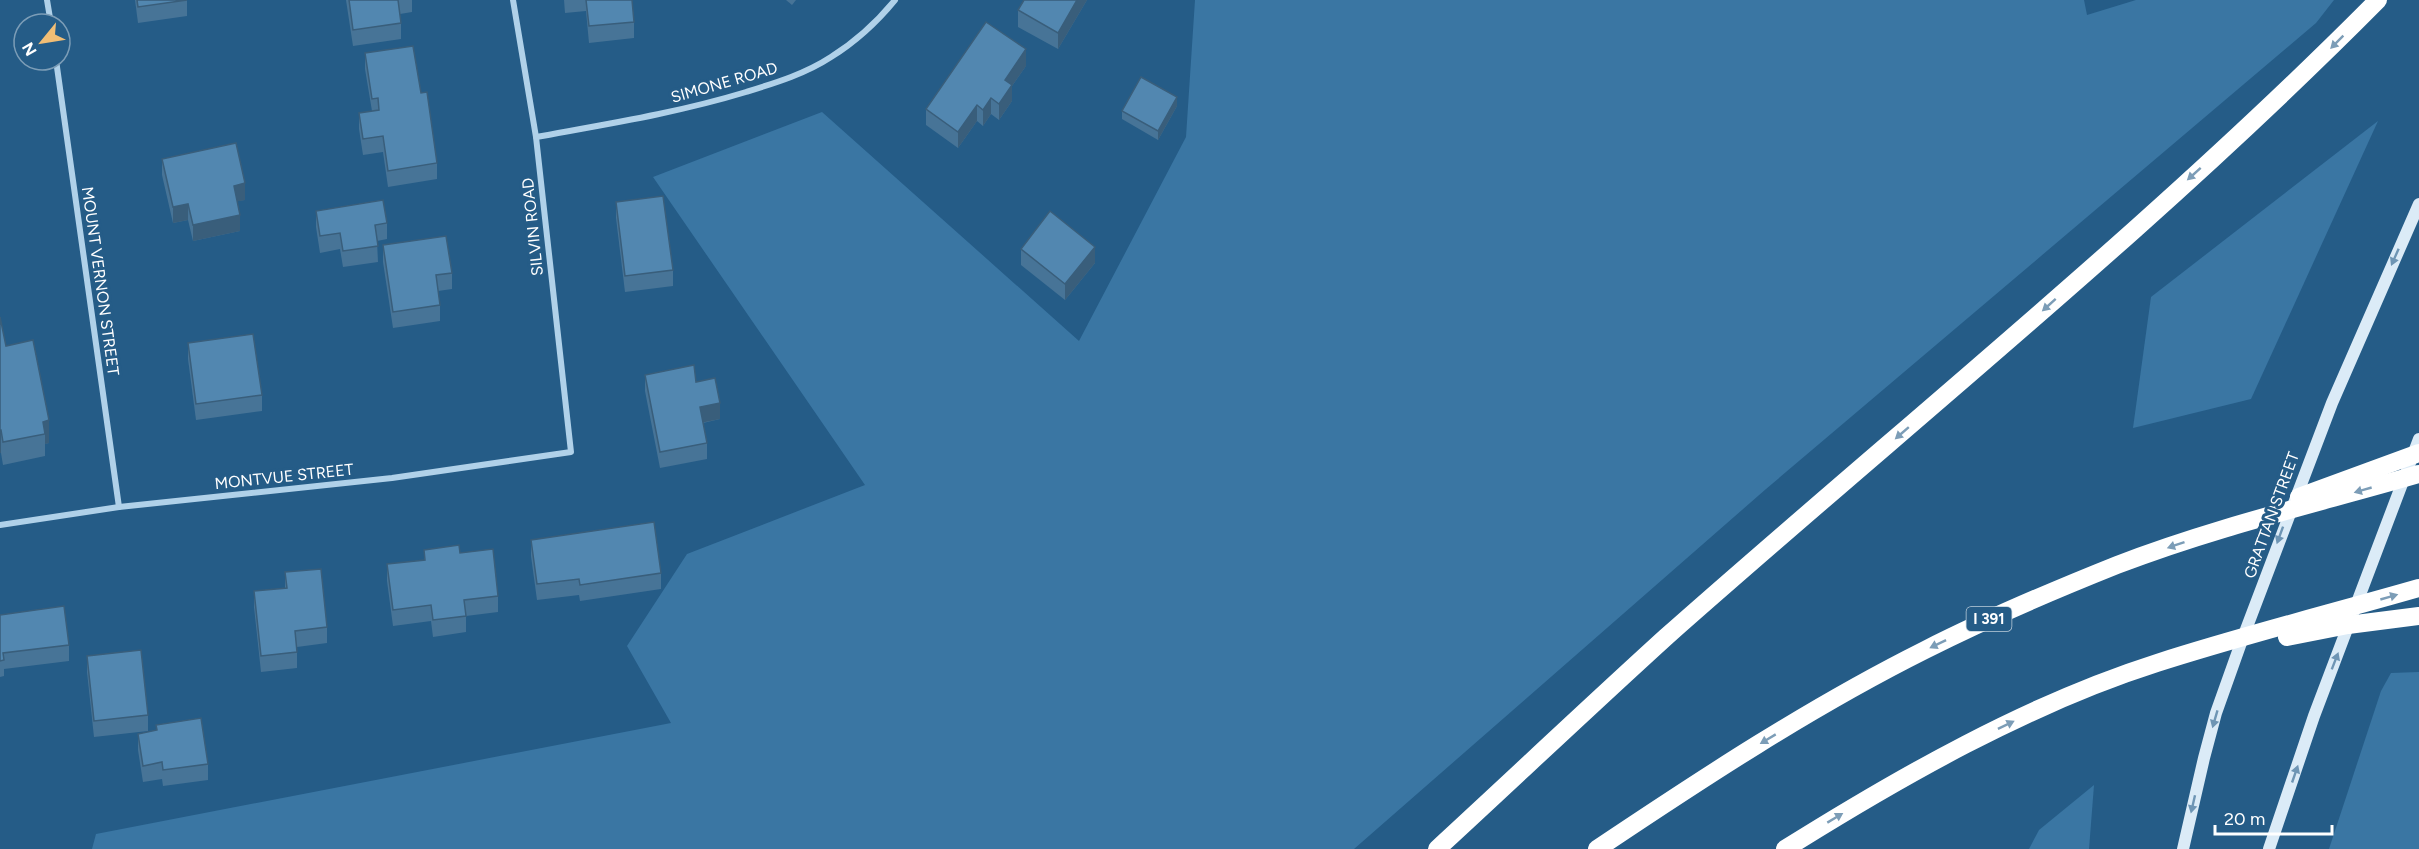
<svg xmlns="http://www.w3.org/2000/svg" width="2419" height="849" font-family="Figtree,sans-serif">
	<rect width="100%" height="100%" fill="#255c87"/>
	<g fill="#3a76a3">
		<path d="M1195 0H2084L2087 15 2136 0H2334L2316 23 1766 489 1354 849H92L96 834 671 723 627 646 687 554 865 485 653 177 822 112 1079 341 1186 137Z"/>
		<path d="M2378 121 2251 399 2133 428 2151 297Z"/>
		<path d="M2419 672V849H2329L2381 691 2391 673Z"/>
		<path d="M2094 785 2089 849H2029L2039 830Z"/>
	</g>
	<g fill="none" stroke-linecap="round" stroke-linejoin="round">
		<g stroke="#b0d1e9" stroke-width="6">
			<path d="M47 0 51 24"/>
			<path d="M56 60 119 507"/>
			<path d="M536 137C607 124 677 113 746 92 775 83 805 74 831 57 855 42 877 22 895 0"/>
			<path d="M0 525 119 507 392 478 571 452 536 137 513 0"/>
		</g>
		<g stroke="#dbebf7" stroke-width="12">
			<path d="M2183 849 2204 758 2216 713 2242 640 2332 403 2419 204"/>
			<path d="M2269 849 2314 716 2419 439"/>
		</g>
		<g stroke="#fff" stroke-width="18">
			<path d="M2299 497 2419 453"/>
			<path d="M2287 637 2348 625 2419 616"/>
			<path d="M1437 849C1513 779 1589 707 1666 637 1904 426 2154 226 2378 0"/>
			<path d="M1597 849C1703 778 1811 707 1925 650 1988 618 2052 591 2117 565 2215 527 2319 503 2419 474"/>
			<path d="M1785 849C1900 777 2028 704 2157 663 2244 635 2332 613 2419 588"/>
		</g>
	</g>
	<g fill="#477497">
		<path d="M135 0H187V16L138 23Z"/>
		<path d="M346 0H412V12L400 14 401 23V39L353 46Z"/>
		<path d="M564 0H632L634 22V38L589 43 586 11 565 13Z"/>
		<path d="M786 0H796L792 5Z"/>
		<path d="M1087 0 1058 49 1018 27V10Z"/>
		<path d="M365 53 421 93 437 163V179L388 187 383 152 363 155 359 129V113L372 111 365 69Z"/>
		<path d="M1026 66 1012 86V101L999 120 991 114 983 126 977 121 958 148 926 125V109Z"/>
		<path d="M1177 106 1158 140 1122 119V111Z"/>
		<path d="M162 159 245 200 237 201 240 231 193 241 188 220 173 223 162 175Z"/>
		<path d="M616 202 673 270V286L625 292 616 218Z"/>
		<path d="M316 211 387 223V239L377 241 378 262 343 267 340 249 320 253 316 227Z"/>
		<path d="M383 245 452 273V289L438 291 440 305V321L393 328 383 262Z"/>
		<path d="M1021 249 1095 263 1065 300 1021 265Z"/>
		<path d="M0 317 6 346 33 340 49 443 45 444V456L3 465 1 453H0Z"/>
		<path d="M188 343 262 395V411L196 420 188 359Z"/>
		<path d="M645 375 696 382 720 419 703 423 707 443V459L660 468 645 391Z"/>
		<path d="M531 540 661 573V589L580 601 579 595 537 600 531 556Z"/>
		<path d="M424 550 460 553 498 596V612L466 616V632L433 637 431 621 393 626 387 581V564L424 560Z"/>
		<path d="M285 572 327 627V643L297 647V668L261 672 254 607V591L285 588Z"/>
		<path d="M0 615 69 645V661L4 669V676L0 677Z"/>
		<path d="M87 656 148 715V731L94 737 87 672Z"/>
		<path d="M156 725 208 764V780L163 786 162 779 143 782 138 750V734L156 731Z"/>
	</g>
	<g fill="#395e7b">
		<path d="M1077 0H1087L1058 49V33Z"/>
		<path d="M1026 49V66L1012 86V101L999 120V104L1005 80Z"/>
		<path d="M1177 97V106L1158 140V131Z"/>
		<path d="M991 98V114L983 126V110Z"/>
		<path d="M977 105V121L958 148V132Z"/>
		<path d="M245 183V200L234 202V186Z"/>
		<path d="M188 204V220L173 223V207Z"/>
		<path d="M240 215V231L193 241V225Z"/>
		<path d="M1095 247V263L1065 300V284Z"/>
		<path d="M720 403V419L700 423V407Z"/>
		<path d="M49 420V443L45 444V434L43 422Z"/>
		<rect x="0" y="430" width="1" height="23"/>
	</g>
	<g fill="#5287b0" stroke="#395e7b" stroke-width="1.5">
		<path d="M137 0H187L138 7Z"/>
		<path d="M349 0H398L401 23 353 30Z"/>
		<path d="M586 0H632L634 22 589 26Z"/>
		<path d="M1024 0H1077L1058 33 1018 10Z"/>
		<path d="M986 22 1026 49 1005 80 1012 85 999 104 991 98 983 110 977 105 958 132 926 109Z"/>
		<path d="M413 46 421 93 427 92 437 163 388 171 383 136 363 139 359 113 379 110 378 98 372 99 365 53Z"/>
		<path d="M1141 77 1177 97 1158 131 1122 111Z"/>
		<path d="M236 143 245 183 234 186 240 215 193 225 188 204 173 207 162 159Z"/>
		<path d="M663 196 673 270 625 276 616 202Z"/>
		<path d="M383 200 387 223 375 225 378 246 343 251 340 233 320 236 316 211Z"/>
		<path d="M1050 211 1095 247 1065 284 1021 249Z"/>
		<path d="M446 236 452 273 436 275 440 305 393 312 383 245Z"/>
		<path d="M0 317 6 346 33 340 49 420 43 422 45 434 3 442 1 430H0Z"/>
		<path d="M253 334 262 395 196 404 188 343Z"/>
		<path d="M694 365 696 382 715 378 720 403 700 407 707 443 660 452 645 375Z"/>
		<path d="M654 522 661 573 580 585 579 579 537 584 531 540Z"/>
		<path d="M459 545 460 553 493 549 498 596 464 600 466 616 433 620 431 605 393 610 387 564 425 560 424 550Z"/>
		<path d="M321 569 327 627 295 631 297 652 261 656 254 591 287 588 285 572Z"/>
		<path d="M64 606 69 645 3 653 4 660 0 661V615Z"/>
		<path d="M141 650 148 715 94 721 87 656Z"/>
		<path d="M201 718 208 764 163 770 162 762 143 766 138 734 157 730 156 725Z"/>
	</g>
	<defs><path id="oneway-solid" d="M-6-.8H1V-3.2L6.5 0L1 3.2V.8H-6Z" transform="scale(1.5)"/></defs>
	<g fill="#7c9db7">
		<use href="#oneway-solid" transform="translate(2337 42) rotate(135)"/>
		<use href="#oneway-solid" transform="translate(2194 174) rotate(138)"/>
		<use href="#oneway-solid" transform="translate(2049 305) rotate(138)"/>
		<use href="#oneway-solid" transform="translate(1902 433) rotate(139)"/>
		<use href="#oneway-solid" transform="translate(2363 490) rotate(164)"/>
		<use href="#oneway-solid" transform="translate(2176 545) rotate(161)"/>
		<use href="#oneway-solid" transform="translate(2389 597) rotate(-16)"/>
		<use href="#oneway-solid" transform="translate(1938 644) rotate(154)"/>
		<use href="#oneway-solid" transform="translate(2006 725) rotate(-26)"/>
		<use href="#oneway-solid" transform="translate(1768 739) rotate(149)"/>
		<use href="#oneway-solid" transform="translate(1835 818) rotate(-31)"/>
	</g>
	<g fill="#6e95b4">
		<use href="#oneway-solid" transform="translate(2395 257) rotate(114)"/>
		<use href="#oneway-solid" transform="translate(2280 535) rotate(110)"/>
		<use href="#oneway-solid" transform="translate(2335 661) rotate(-69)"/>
		<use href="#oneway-solid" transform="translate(2215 719) rotate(106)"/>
		<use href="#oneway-solid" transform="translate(2295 774) rotate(-71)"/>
		<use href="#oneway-solid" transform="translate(2193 804) rotate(103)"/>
	</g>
	<g text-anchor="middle" stroke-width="6" stroke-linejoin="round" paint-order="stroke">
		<rect fill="#255c87" stroke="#becedb" stroke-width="1.5" x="1966.5" y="607" width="45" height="24" rx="4.5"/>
		<g font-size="15" font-weight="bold" fill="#fff">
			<text x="1989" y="624">I 391</text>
		</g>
		<g font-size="16" fill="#fff" stroke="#255c87">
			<text transform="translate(724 82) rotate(-16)" y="6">SIMONE ROAD</text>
			<text transform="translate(532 227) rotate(-96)" y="6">SILVIN ROAD</text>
			<text transform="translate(101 281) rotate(82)" y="6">MOUNT VERNON STREET</text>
			<text transform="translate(284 476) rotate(-6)" y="6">MONTVUE STREET</text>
			<text transform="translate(2271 515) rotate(-70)" y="6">GRATTAN STREET</text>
		</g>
	</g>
	<g transform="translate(42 42) rotate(240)"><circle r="28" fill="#255c87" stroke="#7c9db7" stroke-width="1.5"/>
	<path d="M0-4.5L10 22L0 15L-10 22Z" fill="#f2be75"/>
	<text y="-9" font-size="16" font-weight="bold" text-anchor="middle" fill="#ffffff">N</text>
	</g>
	<path d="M2215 825v9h117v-9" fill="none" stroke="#ffffff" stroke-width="3"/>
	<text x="2224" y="825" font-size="18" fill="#ffffff" stroke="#255c87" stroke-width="4.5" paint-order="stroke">20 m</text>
</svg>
